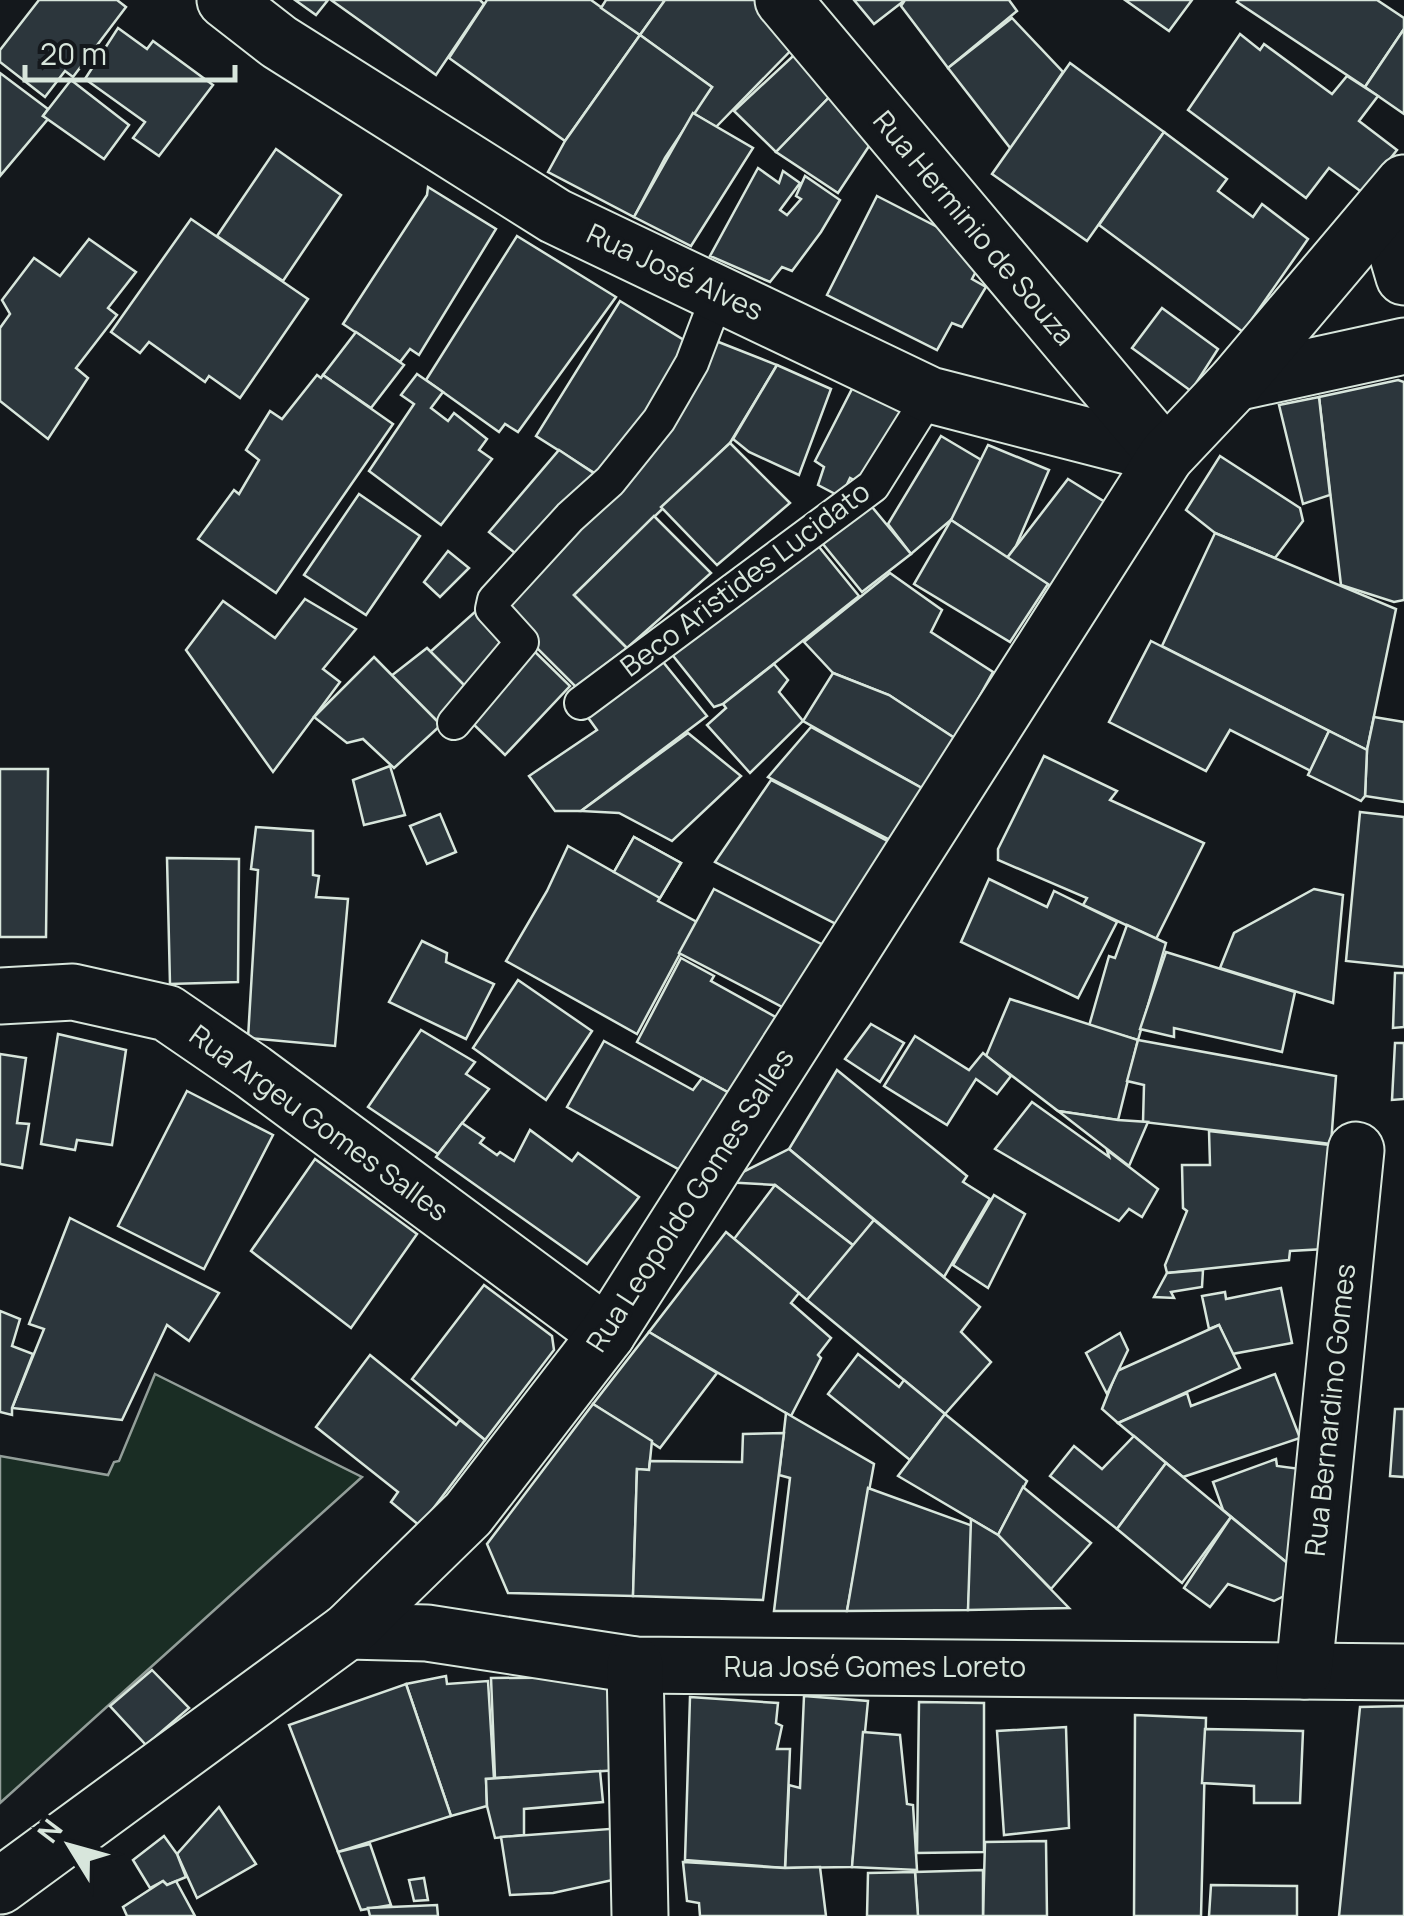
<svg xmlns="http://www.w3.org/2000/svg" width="1404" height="1916" font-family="Manrope,sans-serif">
	<rect width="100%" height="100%" fill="#14181c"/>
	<path fill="#1a2d24" stroke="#939e99" stroke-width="2.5" d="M155 1374 362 1477 0 1803V1456L108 1475 114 1462 119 1461Z"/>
	<g fill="#2c363c" stroke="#d8e6dc" stroke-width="2.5">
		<path d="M39 0H117L126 7 73 77 65 71 45 97 0 62V50Z"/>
		<path d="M295 0H328L316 15Z"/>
		<path d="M331 0H480L484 4 436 75Z"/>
		<path d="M487 0H591L640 35 565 141 449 58Z"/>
		<path d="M606 0H665L640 35 601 8Z"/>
		<path d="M665 0H772L804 37 716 127 693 113 712 87 640 35Z"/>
		<path d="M854 0H905L874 24Z"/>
		<path d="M905 0H1009L1017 11 948 68 901 6Z"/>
		<path d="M1125 0H1192L1169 31Z"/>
		<path d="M1239 0H1377L1404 18V29L1365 87 1237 2Z"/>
		<path d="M1012 18 1063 72 1011 149 948 68Z"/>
		<path d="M118 28 147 49 153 41 213 85 159 156 133 138 145 122 85 79Z"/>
		<path d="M1404 29V114L1365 87Z"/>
		<path d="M1240 34 1260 50 1264 44 1332 94 1347 76 1378 96 1359 121 1397 150 1363 193 1329 168 1306 198 1188 110Z"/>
		<path d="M640 35 712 87 665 158 634 217 548 172 565 141Z"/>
		<path d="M807 43 843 83 776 152 734 111Z"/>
		<path d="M1070 63 1164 132 1087 241 992 174Z"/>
		<path d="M0 73 48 109 43 116 48 119 0 176Z"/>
		<path d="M71 80 129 125 104 159 43 116Z"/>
		<path d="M843 83 881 128 838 193 776 152Z"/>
		<path d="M693 113 753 148 691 246 634 217Z"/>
		<path d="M1164 132 1227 179 1218 191 1253 217 1262 204 1308 239 1243 332 1099 225Z"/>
		<path d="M276 149 341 195 283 281 217 236Z"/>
		<path d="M758 168 779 183 783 171 800 183 780 210 787 215 801 199 796 196 805 176 840 200 821 232 792 271 782 267 770 282 710 256Z"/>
		<path d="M428 187 496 229 419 355 410 349 400 362 343 324 427 195Z"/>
		<path d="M877 196 986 252 972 279 986 287 962 327 952 323 937 350 827 295Z"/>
		<path d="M191 219 308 299 240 398 209 376 205 382 149 342 140 353 111 332Z"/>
		<path d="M517 236 616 297 518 432 505 424 499 432 426 380Z"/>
		<path d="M89 239 136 272 108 308 117 315 76 368 88 378 48 439 0 401V328L10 314 2 300 34 258 60 276Z"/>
		<path d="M620 301 692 345 607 481 536 436Z"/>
		<path d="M1162 308 1218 349 1191 391 1132 348Z"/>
		<path d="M356 332 404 365 371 408 323 375Z"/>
		<path d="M716 341 777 365 730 443 574 595 627 648 576 687 497 608Z"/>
		<path d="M777 365 831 389 799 475 749 452 733 439Z"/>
		<path d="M417 374 443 392 431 408 448 421 454 413 487 439 479 450 492 459 441 525 369 471 414 404 401 395Z"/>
		<path d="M317 375 321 378 323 375 393 424 276 593 198 539 234 490 239 494 259 460 246 450 270 411 282 419Z"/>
		<path d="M1398 380 1404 382V600L1394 602 1341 585 1319 397Z"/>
		<path d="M854 385 906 413 869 488 850 478 841 497 818 485 824 467 815 461Z"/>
		<path d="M1319 397 1330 495 1303 504 1279 405Z"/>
		<path d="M941 436 983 461 952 519 911 554 888 524Z"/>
		<path d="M730 443 790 503 717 565 661 507Z"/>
		<path d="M988 445 1049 470 1016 546 1007 558 951 520Z"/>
		<path d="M559 450 598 476 526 562 489 532Z"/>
		<path d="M1220 456 1300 508 1303 521 1275 558 1215 533 1186 510Z"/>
		<path d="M1068 479 1113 507 1061 593 1007 558Z"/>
		<path d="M359 494 420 536 366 615 304 575Z"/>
		<path d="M863 496 911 554 862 592 814 533Z"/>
		<path d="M654 516 711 573 627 648 574 595Z"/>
		<path d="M951 520 1048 584 1010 642 914 584Z"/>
		<path d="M1215 533 1396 609 1367 750 1162 646Z"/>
		<path d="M811 537 859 596 723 704 714 707 666 647Z"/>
		<path d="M448 551 469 568 440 597 424 582Z"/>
		<path d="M890 573 942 610 931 632 993 672 956 739 889 695 833 673 804 642Z"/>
		<path d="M305 599 356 629 323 669 340 682 273 772 186 650 223 601 275 638Z"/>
		<path d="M476 611 483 619 519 640 472 693 430 652Z"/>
		<path d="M1151 641 1329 731 1311 771 1230 730 1206 771 1109 722Z"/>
		<path d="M529 646 570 686 505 755 467 718Z"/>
		<path d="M427 648 472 693 441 725 391 676Z"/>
		<path d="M374 657 441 725 394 768 363 739 347 743 314 717Z"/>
		<path d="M659 657 707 716 581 811H555L529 776 597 730 584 712Z"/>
		<path d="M774 664 788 680 779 692 803 721 750 773 707 725 726 708 723 704Z"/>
		<path d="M833 673 889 695 956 739 929 792 803 721Z"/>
		<path d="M1374 717 1404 722V802L1365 796 1367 750Z"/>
		<path d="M811 727 929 792 896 843 768 777Z"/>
		<path d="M1329 731 1367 750 1365 796 1361 801 1308 775Z"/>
		<path d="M688 733 741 776 672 841 619 813 581 811Z"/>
		<path d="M1044 756 1117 791 1110 800 1204 843 1156 939 1083 905 1087 898 998 860V849Z"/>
		<path d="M390 766 405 815 364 825 353 780Z"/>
		<path d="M0 769H48L46 937H0Z"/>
		<path d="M771 780 895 845 844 928 715 862Z"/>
		<path d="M1360 812 1404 817V967L1346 961Z"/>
		<path d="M440 814 456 852 427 864 410 826Z"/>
		<path d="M256 827 313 831V875L319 876 316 897 348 899 335 1046 248 1038 258 870 251 869Z"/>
		<path d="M634 837 681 863 658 901 697 922 637 1034 506 961 547 891 568 846 614 872Z"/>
		<path d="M634 837 681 863 660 898 614 872Z"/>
		<path d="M167 858 239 859 238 982 170 984Z"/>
		<path d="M989 879 1047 907 1054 891 1117 922 1078 998 961 942Z"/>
		<path d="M714 889 829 948 788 1010 679 953Z"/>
		<path d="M1314 889 1343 895 1333 1003 1220 968 1234 933Z"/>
		<path d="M1127 925 1166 943 1138 1040 1089 1026 1109 956 1115 958Z"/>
		<path d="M422 941 447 953 446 962 494 984 466 1039 389 1002Z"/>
		<path d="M1166 952 1295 992 1282 1052 1174 1028V1037L1140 1029Z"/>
		<path d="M681 958 714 976 711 981 781 1020 731 1094 637 1042Z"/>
		<path d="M1395 973H1404V1027L1393 1028Z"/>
		<path d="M518 980 592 1031 546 1100 473 1048Z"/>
		<path d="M1010 999 1138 1040 1118 1120 1058 1111 986 1056Z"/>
		<path d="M871 1024 904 1043 880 1082 845 1059Z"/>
		<path d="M421 1030 475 1062 466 1074 489 1089 438 1154 368 1107Z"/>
		<path d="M58 1034 126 1050 112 1145 77 1140 75 1150 41 1144Z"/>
		<path d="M915 1036 969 1070 983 1053 1011 1076 997 1094 976 1079 947 1125 884 1086Z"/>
		<path d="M1138 1040 1336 1076 1331 1144 1143 1122 1144 1085 1127 1081Z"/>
		<path d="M604 1041 693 1090 702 1078 731 1094 680 1170 567 1107Z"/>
		<path d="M1395 1043H1404V1099L1392 1100Z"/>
		<path d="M0 1054 26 1058 17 1123 29 1124 22 1168 0 1164Z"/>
		<path d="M837 1070 967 1176 963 1182 990 1199 944 1277 789 1149Z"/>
		<path d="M187 1091 273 1135 204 1269 118 1226Z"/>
		<path d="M1032 1102 1109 1157 1107 1150 1158 1189 1142 1217 1129 1209 1119 1221 995 1149Z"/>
		<path d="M1058 1111 1118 1120 1148 1122 1129 1166Z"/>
		<path d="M462 1123 484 1138 480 1143 497 1155 500 1152 514 1161 530 1130 572 1161 578 1153 639 1197 587 1264 436 1157Z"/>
		<path d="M1209 1131 1330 1145 1325 1249 1290 1251 1289 1260 1167 1273 1165 1265 1187 1211 1183 1208 1182 1165H1210Z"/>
		<path d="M789 1149 874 1220 854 1246 775 1185 723 1182Z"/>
		<path d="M315 1159 417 1234 351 1328 251 1251Z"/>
		<path d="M775 1185 854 1246 807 1300 734 1239Z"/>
		<path d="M994 1195 1025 1214 988 1288 953 1265Z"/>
		<path d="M70 1218 219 1293 189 1341 167 1325 122 1420 12 1408 44 1329 29 1324Z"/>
		<path d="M874 1220 980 1307 961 1332 991 1362 945 1414 807 1300Z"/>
		<path d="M726 1232 799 1293 791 1303 831 1338 818 1355 821 1358 791 1416 649 1332Z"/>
		<path d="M1203 1270 1202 1287 1171 1292 1174 1298 1154 1297 1167 1273Z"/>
		<path d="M484 1285 552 1336 554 1350 485 1440 412 1379Z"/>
		<path d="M1281 1288 1292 1343 1232 1354 1219 1325 1209 1329 1202 1296 1225 1292 1226 1299Z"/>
		<path d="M0 1311 20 1319 12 1346 33 1354 12 1408V1415L0 1412Z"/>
		<path d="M1219 1325 1240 1368 1118 1423 1102 1409 1117 1371Z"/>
		<path d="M649 1332 717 1373 660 1448 593 1404Z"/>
		<path d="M1120 1333 1128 1350 1107 1394 1086 1353Z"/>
		<path d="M858 1354 899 1387 904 1380 945 1414 910 1460 828 1394Z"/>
		<path d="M370 1355 456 1425 460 1420 485 1440 420 1526 391 1502 398 1492 316 1427Z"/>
		<path d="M1275 1374 1300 1438 1183 1477 1118 1423 1187 1393 1191 1406Z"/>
		<path d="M593 1404 652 1441 649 1470 637 1469 633 1596 508 1593 487 1544Z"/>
		<path d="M1395 1409H1404V1477L1390 1476Z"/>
		<path d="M786 1413 874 1464 847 1611H774L790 1478 779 1475Z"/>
		<path d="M945 1414 1027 1481 998 1535 898 1476Z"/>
		<path d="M784 1433 763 1600 633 1596 637 1469 649 1470 650 1461 742 1462 743 1434Z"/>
		<path d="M1134 1436 1166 1463 1117 1529 1050 1476 1074 1446 1102 1469Z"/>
		<path d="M1276 1459 1277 1466 1308 1470 1297 1571 1223 1510 1213 1482Z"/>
		<path d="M1166 1463 1231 1517 1182 1583 1117 1529Z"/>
		<path d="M1023 1487 1091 1543 1051 1589 998 1535Z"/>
		<path d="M868 1488 973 1526 968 1610 847 1611Z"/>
		<path d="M1231 1517 1297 1571 1296 1590 1274 1601 1228 1584 1210 1607 1184 1588Z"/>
		<path d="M971 1519 998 1535 1069 1608 968 1610Z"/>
		<path d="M152 1670 189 1708 146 1745 110 1706Z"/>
		<path d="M446 1676 447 1684 488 1681 494 1779H486L487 1806 451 1816 406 1684Z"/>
		<path d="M631 1677 634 1769 495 1778 491 1678Z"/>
		<path d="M406 1684 451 1816 338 1852 289 1725Z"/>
		<path d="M804 1696 868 1701 852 1867 785 1868 789 1785 800 1788Z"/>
		<path d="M690 1697 778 1703 776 1723 782 1726 777 1749H790L785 1868 685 1860Z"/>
		<path d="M919 1702 984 1703V1852L917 1853Z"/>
		<path d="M1404 1706V1916H1339L1360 1707Z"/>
		<path d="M1135 1715 1206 1718 1201 1916H1134Z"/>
		<path d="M1066 1727 1069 1828 1004 1835 997 1731Z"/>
		<path d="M1205 1729 1303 1731 1300 1803H1254V1786L1202 1783Z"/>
		<path d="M863 1732 900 1735 907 1804 913 1805 917 1870 852 1867Z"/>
		<path d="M600 1771 603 1802 524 1809V1835L495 1838 487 1806 486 1779Z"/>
		<path d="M219 1807 256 1864 197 1898 177 1854Z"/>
		<path d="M636 1827 631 1876 553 1893 510 1895 501 1837Z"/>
		<path d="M164 1836 177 1854 186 1877 167 1885 163 1881 150 1888 133 1860Z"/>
		<path d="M1046 1841 1047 1916H983L985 1842Z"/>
		<path d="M370 1844 391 1905 361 1910 338 1852Z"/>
		<path d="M683 1862 785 1868 820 1867 826 1916H700L699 1903 687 1901Z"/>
		<path d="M983 1870V1916H918L915 1872Z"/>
		<path d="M915 1872 918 1916H867L868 1873Z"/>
		<path d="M424 1878 428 1900 414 1901 409 1880Z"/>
		<path d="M163 1881 167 1885 176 1881 195 1916H127L123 1907Z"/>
		<path d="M1211 1885 1297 1886V1916H1209Z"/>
		<path d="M437 1905 438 1916H370L368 1908Z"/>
	</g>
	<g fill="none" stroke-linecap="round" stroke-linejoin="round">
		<g stroke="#d8e6dc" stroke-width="36">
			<g id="service">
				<path d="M581 703 873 486 930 395"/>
				<path d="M454 723 522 642 492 609 494 600 570 517 610 481 659 420 692 363 719 292"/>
			</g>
		</g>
		<g stroke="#d8e6dc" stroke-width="59">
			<g id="minor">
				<path d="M225 0 279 42 555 216 930 395 1166 456"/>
				<path d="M783 0 1166 456"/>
				<path d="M1389 203 1391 233 1404 277"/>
				<path d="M1235 383 1404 346"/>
				<path d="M0 996 73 992 167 1013 253 1072 607 1334"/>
				<path d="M348 1631 427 1633 635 1665 1404 1672"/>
				<path d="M635 1665 640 1916"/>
				<path d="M1304 1671 1356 1150"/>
				<path d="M0 1886 348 1631 468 1514 607 1334 1166 456 1235 383 1404 183"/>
			</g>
		</g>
		<use href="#service" stroke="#14181c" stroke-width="32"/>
		<use href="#minor" stroke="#14181c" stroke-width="55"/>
	</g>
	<g text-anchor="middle" stroke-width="8" stroke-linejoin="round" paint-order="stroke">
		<g font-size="28" fill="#d8e6dc" stroke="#14181c">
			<text transform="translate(974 228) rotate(50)" y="10">Rua Herminio de Souza</text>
			<text transform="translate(675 272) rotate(25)" y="10">Rua José Alves</text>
			<text transform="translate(745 579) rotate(-37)" y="10">Beco Aristides Lucidato</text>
			<text transform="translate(319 1123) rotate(36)" y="10">Rua Argeu Gomes Salles</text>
			<text transform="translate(690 1200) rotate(-57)" y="10">Rua Leopoldo Gomes Salles</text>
			<text transform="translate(1330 1410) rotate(-84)" y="10">Rua Bernardino Gomes</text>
			<text x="875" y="1677">Rua José Gomes Loreto</text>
		</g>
	</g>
	<g transform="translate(70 1846) rotate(307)" stroke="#14181c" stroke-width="8" paint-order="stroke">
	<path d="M0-8L18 38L0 25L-18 38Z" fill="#d8e6dc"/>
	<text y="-15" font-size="28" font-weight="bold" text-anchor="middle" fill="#d8e6dc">N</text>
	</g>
	<path d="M25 65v15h210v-15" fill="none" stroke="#d8e6dc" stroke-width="5"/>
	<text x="40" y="65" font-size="30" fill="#d8e6dc" stroke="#14181c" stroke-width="8" paint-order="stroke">20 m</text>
</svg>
